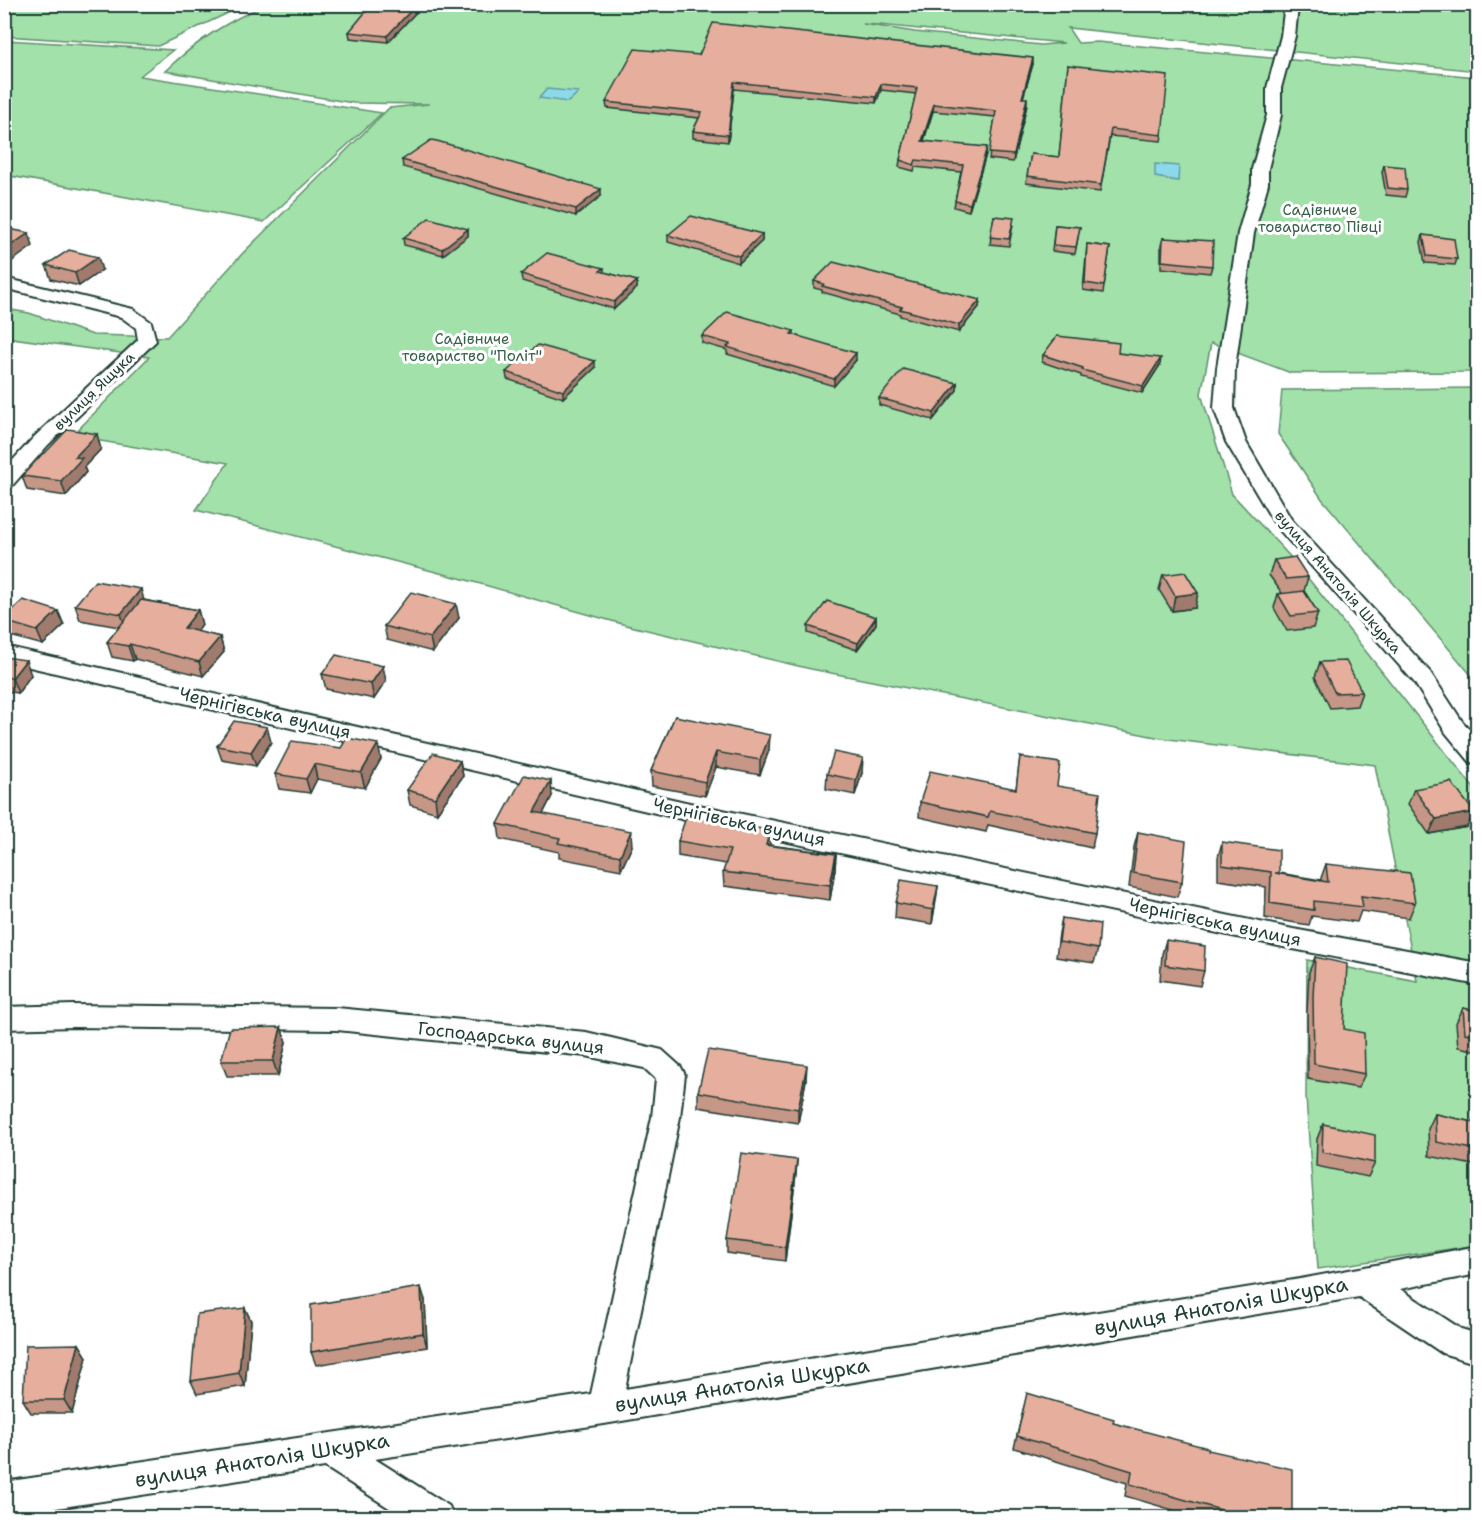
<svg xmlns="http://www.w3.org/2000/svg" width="1482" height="1522" font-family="'Shantell Sans',sans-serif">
	<rect width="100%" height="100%" fill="#fff"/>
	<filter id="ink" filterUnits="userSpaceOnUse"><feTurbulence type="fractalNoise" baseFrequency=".0167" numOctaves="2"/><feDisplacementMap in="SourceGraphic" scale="12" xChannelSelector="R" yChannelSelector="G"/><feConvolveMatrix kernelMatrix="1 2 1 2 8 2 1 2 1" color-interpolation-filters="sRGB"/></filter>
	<g filter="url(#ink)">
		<g fill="#a2e1a9" stroke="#608f6e" stroke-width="1.5" fill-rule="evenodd">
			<path d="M4 5 5 4 245 5 158 46 5 36Z"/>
			<path d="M265 5H1477V71L1068 28 1078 43 1097 42 1477 77V372L1291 373 1211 343 1201 394 1232 494 1296 563 1477 792V1245L1318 1269 1306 1097 1307 960 1417 981 1375 765 1161 738 811 669 626 625 463 579 196 510 228 463 72 436 149 357 5 337V309L29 313 93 335 167 337 242 254 389 108 429 104 353 103 165 71C197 41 224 23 265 5ZM863 24 879 25 1064 43 1041 45 915 32Z"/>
			<path d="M5 40 173 50 140 76 382 113 264 222 5 175Z"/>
			<path d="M1477 388H1478L1477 682 1322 499 1278 434 1282 390Z"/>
		</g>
		<g fill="#8cd9ea" stroke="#609ba1" stroke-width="1.5">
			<path d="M547 89 579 92 568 102 539 98Z"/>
			<path d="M1155 164 1179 166 1178 181 1155 177Z"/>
		</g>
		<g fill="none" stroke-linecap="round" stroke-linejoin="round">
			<g stroke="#1f3d34" stroke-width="4">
				<g id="minor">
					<path d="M1285 4 1298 6 1295 36 1281 88V115L1268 169V184L1254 233 1235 368 1234 408 1246 442 1291 519 1430 672 1462 721 1478 739V764L1470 762 1446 733 1414 682 1276 526 1226 442 1214 408 1217 368 1238 233 1252 184V169L1267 115V88L1281 36Z"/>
					<path d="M4 278 133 309 151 322 156 341 48 445 11 487 4 489V470L34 437 138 340 136 328 121 317 4 288Z"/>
					<path d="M4 646 694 804 1293 929 1478 963V985L1293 949 694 822 4 661Z"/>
					<path d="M73 1005 337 1008 586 1032 662 1050 681 1067 685 1075 680 1117 625 1389 1300 1279 1478 1246V1274L1400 1289 1461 1329 1478 1334V1364L1442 1353 1359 1297 604 1424 375 1459 449 1506 454 1518H405L325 1467 4 1516V1482L591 1394 652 1117 656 1079 644 1068 586 1056 337 1030 73 1027 4 1029V1007Z"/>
				</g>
			</g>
			<use href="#minor" fill="#fff" fill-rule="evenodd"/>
		</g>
		<g fill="#c69687" stroke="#1f3d34" stroke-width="1.5">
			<path d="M420 8 388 42 350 38 349 32Z"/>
			<path d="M699 55 1033 64 1023 98 1027 105 1013 162 989 159 995 117 933 111 924 141 986 154 969 211 954 207 961 172 915 167 914 171 899 167 900 160 916 94 881 90 876 103 734 89 728 142 693 138V131L699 118 607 108 606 102Z"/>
			<path d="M1068 65 1162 135 1161 141 1110 136 1100 192 1026 183 1031 154 1059 157Z"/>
			<path d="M402 160 601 196 576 216 403 167Z"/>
			<path d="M1384 165 1407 190 1405 197 1386 195 1382 172Z"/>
			<path d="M1472 175H1478V202H1475L1470 181Z"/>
			<path d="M994 216 1013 225 1009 246 990 244Z"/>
			<path d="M1055 225 1080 227 1075 254 1052 251Z"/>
			<path d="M468 229V236L443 255 404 245 403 238Z"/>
			<path d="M762 234V241L739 263 668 242V235Z"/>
			<path d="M1423 235 1457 259 1455 265 1425 263 1421 242Z"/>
			<path d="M1163 238 1212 266 1210 273 1161 268V245Z"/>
			<path d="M1087 244 1110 247 1103 293 1083 290Z"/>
			<path d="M46 265 102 270 79 286 51 279Z"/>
			<path d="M604 268V272L637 281V288L614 309 522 281 521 274Z"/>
			<path d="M814 281 980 300 979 307 959 332 900 316V314L822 292V290L814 288Z"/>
			<path d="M794 331V335L856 360 834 386 727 354V350L702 343V336Z"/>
			<path d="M1118 353 1160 365 1142 393 1081 377V375L1042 362 1043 355Z"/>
			<path d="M595 368 563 398 507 379 506 372Z"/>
			<path d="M957 383V390L933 420 879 405V398Z"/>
			<path d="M101 449 84 467 86 472 66 496 27 490 22 476 45 453Z"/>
			<path d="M1274 560 1308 577 1304 591 1318 613 1313 628 1287 631 1274 608 1278 594 1282 593 1269 575Z"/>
			<path d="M1163 575 1195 608 1172 611 1159 590Z"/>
			<path d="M144 600 198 610 202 625 197 632 220 637 224 652 203 676 135 659 133 661 112 657 107 642 119 627 80 620 75 605Z"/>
			<path d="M58 611 64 625 43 645 7 635 4 628V618Z"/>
			<path d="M876 617V624L857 650 808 633V626Z"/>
			<path d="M459 618 433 652 387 640 384 626Z"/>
			<path d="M4 657 31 675 18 693 4 691Z"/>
			<path d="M1320 662 1362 692 1357 706 1330 708 1315 677Z"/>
			<path d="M322 674 386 681 374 699 326 689Z"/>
			<path d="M675 716 769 750 760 775 716 767 705 796 652 786 651 771Z"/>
			<path d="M271 742 256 766 222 760 217 746Z"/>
			<path d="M341 748 381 759 365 788 317 779 310 793 279 789 275 774Z"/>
			<path d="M1020 757 1057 786 1095 833 1092 848 988 825 986 832 919 817 920 802 1016 789Z"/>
			<path d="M460 761 463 776 437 813 410 805 407 790Z"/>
			<path d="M862 773 855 795 826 789 827 774Z"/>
			<path d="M1414 789 1467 827 1429 834 1408 804Z"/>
			<path d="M552 796 543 814 632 846 621 870 559 858V852L500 839 498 824Z"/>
			<path d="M1138 832 1182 882 1177 897 1129 887 1134 847Z"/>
			<path d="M678 841 770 845 836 854 835 869 830 900 724 886 723 872 726 864 678 856Z"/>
			<path d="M1222 842 1279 873 1321 880V878L1326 864 1415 903 1409 918 1361 911 1357 922 1312 916 1309 925 1265 918 1266 887 1218 880V857Z"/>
			<path d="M938 886 932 924 895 918 896 903Z"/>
			<path d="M1062 918 1098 949 1094 963 1056 957 1059 933Z"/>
			<path d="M1166 940 1204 971 1200 986 1160 980 1162 954Z"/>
			<path d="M1315 957 1344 1029 1365 1074 1358 1088 1308 1079 1307 1012 1309 972Z"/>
			<path d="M1463 1008 1478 1011V1051L1458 1047 1456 1023Z"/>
			<path d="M281 1027 286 1042 278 1076H227L221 1061Z"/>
			<path d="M806 1080 798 1123 698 1107V1092Z"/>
			<path d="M1435 1114 1478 1123V1166L1429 1156 1428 1129Z"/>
			<path d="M1323 1124 1375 1163 1368 1177 1316 1166 1317 1139Z"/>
			<path d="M797 1160 796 1174 785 1261 727 1253V1240Z"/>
			<path d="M425 1300 427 1347 316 1365 311 1352Z"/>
			<path d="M245 1308 251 1321 245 1386 197 1394 191 1381Z"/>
			<path d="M79 1344 87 1357 72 1413H31L23 1400Z"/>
			<path d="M1024 1406 1113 1423 1208 1450 1292 1518H1200L1125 1496 1127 1483 1014 1448Z"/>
		</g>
		<g fill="#a17a6e" stroke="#1f3d34" stroke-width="1.5">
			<path d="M417 4H419L420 8 388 42 387 36Z"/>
			<path d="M1033 58V64L1021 104 1022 98Z"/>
			<path d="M734 82V89L728 142V135Z"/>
			<path d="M881 84V90L876 103V97Z"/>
			<path d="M1027 98V105L1013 162 1014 155Z"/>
			<path d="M934 104 933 111 921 147 922 141Z"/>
			<path d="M987 147 986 154 969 211 970 204Z"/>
			<path d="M601 189V196L576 216V209Z"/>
			<path d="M468 229V236L443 255 442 249Z"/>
			<path d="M29 233 33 246 4 267V250Z"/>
			<path d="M762 234V241L739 263V256Z"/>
			<path d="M98 257 102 270 79 286 75 273Z"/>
			<path d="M637 281V288L614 309V302Z"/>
			<path d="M980 300 979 307 959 332V325Z"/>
			<path d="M856 353V360L834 386V379Z"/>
			<path d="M1161 358 1160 365 1142 393 1143 386Z"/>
			<path d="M595 361V368L563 398V391Z"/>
			<path d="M957 383V390L933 420 934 413Z"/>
			<path d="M97 434 101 449 84 467 86 472 66 496 61 481 75 457Z"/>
			<path d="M141 589 145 604 126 629 121 614Z"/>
			<path d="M1198 593 1195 608 1172 611 1175 596Z"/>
			<path d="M456 604 459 618 433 652 430 638Z"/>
			<path d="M198 610 202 625 189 643 184 628Z"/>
			<path d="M58 611 64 625 43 645 37 631Z"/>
			<path d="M876 617V624L857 650 858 643Z"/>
			<path d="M220 637 224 652 203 676 199 662Z"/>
			<path d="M130 644 135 659 133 661 128 646Z"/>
			<path d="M26 660 31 675 18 693 12 678Z"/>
			<path d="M383 666 386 681 374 699 371 684Z"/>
			<path d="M267 727 271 742 256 766 251 752Z"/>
			<path d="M770 735 769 750 760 775V760Z"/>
			<path d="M378 744 381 759 365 788 361 773Z"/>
			<path d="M716 752V767L705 796V782Z"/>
			<path d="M863 758 862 773 855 795 856 780Z"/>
			<path d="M460 761 463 776 437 813 435 798Z"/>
			<path d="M314 764 317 779 310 793 306 779Z"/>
			<path d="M551 781 552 796 536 827 534 812Z"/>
			<path d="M1474 812 1467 827 1429 834 1436 819Z"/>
			<path d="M770 830V845H766Z"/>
			<path d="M631 831 632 846 621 870 620 856Z"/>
			<path d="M836 854 835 869 830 900V885Z"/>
			<path d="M938 886 936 901 932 924 933 910Z"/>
			<path d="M281 1027 286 1042 278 1076 273 1061Z"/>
			<path d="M807 1065 806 1080 798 1123V1109Z"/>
			<path d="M797 1160 796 1174 785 1261V1247Z"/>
			<path d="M421 1287 425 1300 427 1347 423 1333Z"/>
			<path d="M245 1308 251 1321 245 1386 239 1373Z"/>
			<path d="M79 1344 87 1357 72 1413 64 1400Z"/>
		</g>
		<g fill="#e6ae9d" stroke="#1f3d34" stroke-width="1.5">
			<path d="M372 4H417L387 36 349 32Z"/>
			<path d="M713 23 1033 58 1022 98H1027L1014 155 989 153 996 111 934 104 922 141 987 147 970 204 955 201 963 165 916 160 914 165 900 160 917 88 881 84 876 97 734 82 728 135 693 131 702 112 606 102 635 49 699 55Z"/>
			<path d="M1068 65 1168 76 1162 135 1111 129 1101 185 1027 176 1031 154 1059 157Z"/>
			<path d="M431 140 437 141 601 189 576 209 402 160Z"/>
			<path d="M1384 165 1405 167 1407 190 1388 188Z"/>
			<path d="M1472 175H1478V195H1477Z"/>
			<path d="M691 216 762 234 739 256 668 235Z"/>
			<path d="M994 216 1014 218 1009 239 990 237Z"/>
			<path d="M429 218 468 229 442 249 403 238Z"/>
			<path d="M1055 225 1080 227 1076 247 1053 245Z"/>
			<path d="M4 228 29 233 4 250Z"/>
			<path d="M1423 235 1454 239 1457 259 1427 256Z"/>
			<path d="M1163 238 1213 241 1212 266 1162 261Z"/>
			<path d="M1087 244 1110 247 1104 286 1085 283Z"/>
			<path d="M69 250 98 257 75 273 46 265Z"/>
			<path d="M547 253 604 268 600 271 637 281 614 302 521 274Z"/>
			<path d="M833 262 980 300 959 325 900 309 902 307 822 286 824 284 814 281Z"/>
			<path d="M727 312 794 331 791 334 856 353 834 379 727 347 730 344 702 336Z"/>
			<path d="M1057 336 1119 343 1118 353 1161 358 1143 386 1082 370 1083 368 1043 355Z"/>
			<path d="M538 345 595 361 563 391 506 372Z"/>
			<path d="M903 369 957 383 934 413 879 398Z"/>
			<path d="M68 429 97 434 75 457 82 458 61 481 22 476 43 453H45Z"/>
			<path d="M1295 557 1308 577 1286 579 1274 560Z"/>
			<path d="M1185 572 1198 593 1175 596 1163 575Z"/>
			<path d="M95 581 141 589 121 614 75 605Z"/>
			<path d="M1304 591 1318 613 1291 616 1278 594Z"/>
			<path d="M411 592 456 604 430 638 384 626Z"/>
			<path d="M23 600 58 611 37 631 4 621V618Z"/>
			<path d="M141 600 198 610 184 628 220 637 199 662 130 644 128 646 107 642Z"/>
			<path d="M827 601 876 617 858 643 808 626Z"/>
			<path d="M336 655 383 666 371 684 322 674Z"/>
			<path d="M4 657 26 660 12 678 4 677Z"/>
			<path d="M1346 661 1362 692 1335 693 1320 662Z"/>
			<path d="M675 716 770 735 760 760 716 752 705 782 651 771Z"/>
			<path d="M234 721 267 727 251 752 217 746Z"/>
			<path d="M347 738 378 744 361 773 314 764 306 779 275 774 292 741 341 748Z"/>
			<path d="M834 752 863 758 856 780 827 774Z"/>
			<path d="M433 753 460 761 435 798 407 790Z"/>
			<path d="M1020 757 1060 763 1057 786 1100 793 1095 833 990 811 988 817 920 802 930 771 1016 789Z"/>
			<path d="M524 775 551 781 534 812 631 831 620 856 558 843 560 838 498 824Z"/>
			<path d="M1451 782 1474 812 1436 819 1414 789Z"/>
			<path d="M686 817 770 830 766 845 836 854 830 885 723 872 730 850 678 841Z"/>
			<path d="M1138 832 1186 841 1182 882 1133 873Z"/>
			<path d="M1222 842 1279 850V873H1275L1328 882 1326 864 1410 873 1415 903 1361 896 1363 907 1314 901V910L1270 903 1271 872 1222 865Z"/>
			<path d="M901 880 938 886 933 910 896 903Z"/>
			<path d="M1062 918 1100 924 1098 949 1059 942Z"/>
			<path d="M1166 940 1205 946 1204 971 1165 965Z"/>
			<path d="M1315 957 1347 964 1344 1029 1364 1033 1365 1074 1314 1064 1313 997Z"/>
			<path d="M1463 1008 1478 1011V1035L1465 1033Z"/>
			<path d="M281 1027 273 1061H221L230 1028Z"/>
			<path d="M708 1050 807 1065 798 1109 698 1092Z"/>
			<path d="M1435 1114 1478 1123V1150L1436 1142Z"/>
			<path d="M1323 1124 1375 1135V1163L1322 1152Z"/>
			<path d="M741 1153 797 1160 785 1247 727 1240Z"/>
			<path d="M421 1287 423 1333 311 1352V1305Z"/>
			<path d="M245 1308 239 1373 191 1381 197 1314Z"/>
			<path d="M79 1344 64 1400H23L26 1345Z"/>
			<path d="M1027 1393 1114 1419 1113 1423 1208 1448V1450L1292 1469V1518H1253L1228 1512 1130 1484 1132 1471 1017 1436Z"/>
		</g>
	</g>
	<g text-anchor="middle" stroke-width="6" stroke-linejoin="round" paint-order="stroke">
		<g font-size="15" fill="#395e4b" stroke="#fff">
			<text x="1320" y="215">Садівниче<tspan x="1320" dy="17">товариство Півці</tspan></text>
			<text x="472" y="344">Садівниче<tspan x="472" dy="17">товариство "Політ"</tspan></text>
		</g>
		<g font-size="15" fill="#1f3d34" stroke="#fff">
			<text transform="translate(94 391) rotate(-44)" y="5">вулиця Ящука</text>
			<text transform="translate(1338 582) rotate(49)" y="5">вулиця Анатолія Шкурка</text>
		</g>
		<g font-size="18" fill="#1f3d34" stroke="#fff">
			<text transform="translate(265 713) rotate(13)" y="6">Чернігівська вулиця</text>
			<text transform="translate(739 822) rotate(12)" y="6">Чернігівська вулиця</text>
			<text transform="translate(1215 922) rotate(12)" y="6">Чернігівська вулиця</text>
			<text transform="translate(511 1038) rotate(6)" y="6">Господарська вулиця</text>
		</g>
		<g font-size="21" fill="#1f3d34" stroke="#fff">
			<text transform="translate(1221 1306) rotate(-10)" y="7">вулиця Анатолія Шкурка</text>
			<text transform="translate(742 1385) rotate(-9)" y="7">вулиця Анатолія Шкурка</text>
			<text transform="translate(262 1460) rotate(-9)" y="7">вулиця Анатолія Шкурка</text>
		</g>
	</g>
	<rect width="1482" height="1522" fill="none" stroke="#fff" stroke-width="24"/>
	<rect x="12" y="12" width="1458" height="1498" fill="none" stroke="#1f3d34" stroke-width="2" filter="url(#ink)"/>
</svg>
